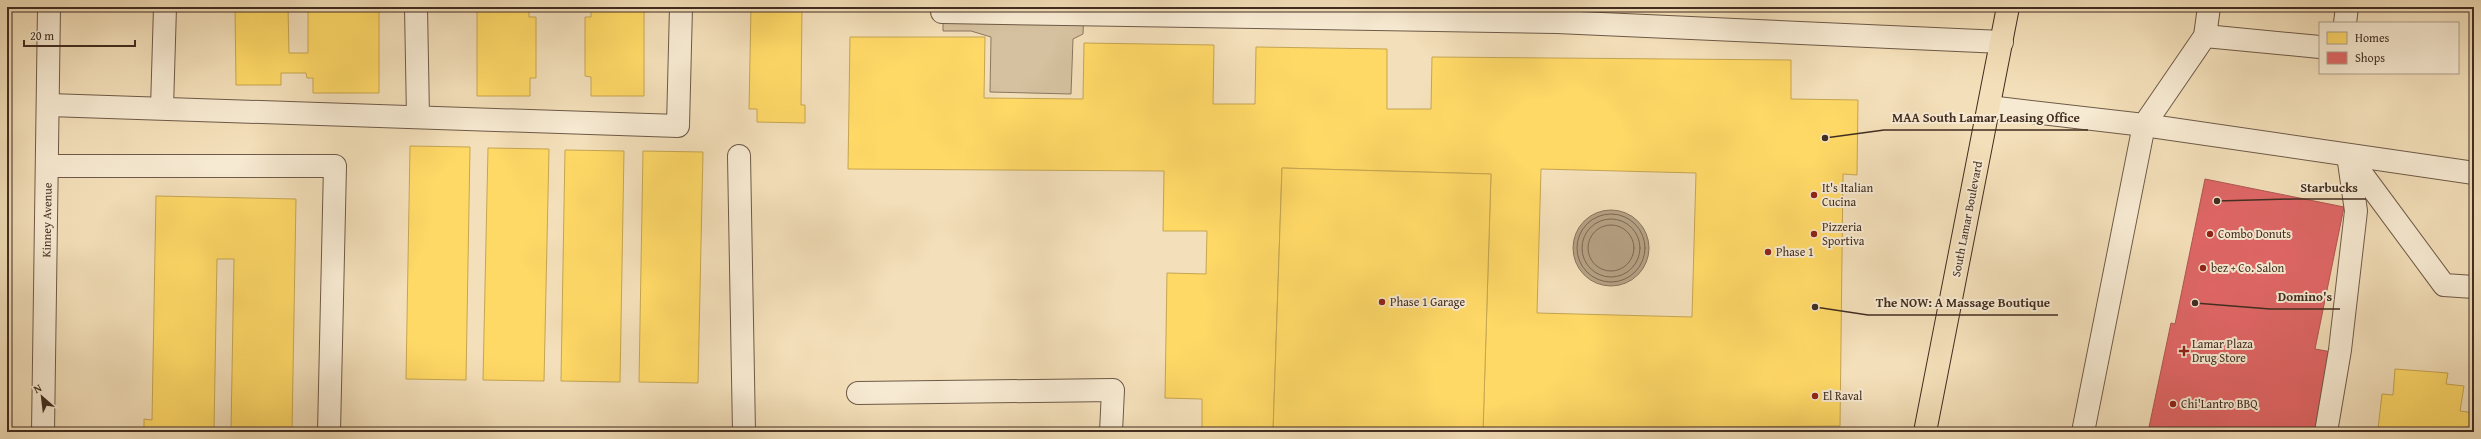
<svg xmlns="http://www.w3.org/2000/svg" width="2481" height="439" font-family="'Gentium Book Plus',serif">
	<rect width="100%" height="100%" fill="#f3dfb9"/>
	<filter id="stains"><feTurbulence type="fractalNoise" baseFrequency=".005" numOctaves="4"/><feColorMatrix values="0 0 0 0 .2 0 0 0 0 .09 0 0 0 0 .02 0 0 0 .5 -.17"/></filter>
	<radialGradient id="worn" r=".72"><stop offset=".6" stop-color="#630" stop-opacity="0"/><stop offset="1" stop-color="#630" stop-opacity=".3"/></radialGradient>
	<path fill="#d5c19f" stroke="#8b7760" d="M943 7H1084L1083 34 1073 39 1071 94 990 92 991 37 971 31H943Z"/>
	<circle fill="#b6a285" stroke="#87735d" cx="1611" cy="248" r="38"/>
	<g fill="#ffd966" stroke="#c6a551" fill-rule="evenodd">
		<path d="M235 7H288L289 53H308V7H379V93H313V78H307L306 73H281V85H236Z"/>
		<path d="M477 7H529V17H536V78H530V96H477Z"/>
		<path d="M591 7H644V96H591V77L585 76V17H591Z"/>
		<path d="M751 7H802L801 105H805V123L757 122V109H749Z"/>
		<path d="M850 37H985L984 98 1083 99 1084 43 1214 45 1213 104H1255L1256 47 1387 49V109H1431L1432 57 1791 60V99L1858 100 1857 175 1843 174 1840 426 1483 429 1491 174 1282 168 1273 432H1202V399L1165 398 1167 273 1206 274 1207 231H1163L1164 171 848 169ZM1541 169 1696 173 1692 317 1537 313Z"/>
		<path d="M410 146 470 147 466 380 406 379Z"/>
		<path d="M488 148 549 149 544 381 483 380Z"/>
		<path d="M565 150 624 151 620 382 561 381Z"/>
		<path d="M643 151 703 152 698 383 639 382Z"/>
		<path d="M1282 168 1491 174 1483 432H1273Z"/>
		<path d="M156 196 296 199 292 431 231 430 234 259H217L214 430 158 429V432H144V419L152 420Z"/>
		<path d="M2395 369 2448 373 2446 384 2464 386 2460 411 2474 413V432H2385V430L2378 429 2382 394 2393 395Z"/>
	</g>
	<path fill="#e06666" stroke="#b05551" d="M2205 179 2344 207 2315 349 2332 352 2316 432H2148L2171 323 2175 324Z"/>
	<g fill="none" stroke-linecap="round" stroke-linejoin="round">
		<g stroke="#7c6853" stroke-width="1">
			<circle cx="1611" cy="248" r="34"/>
			<circle cx="1611" cy="248" r="29"/>
			<circle cx="1611" cy="248" r="23"/>
		</g>
		<g stroke="#6e5a47" stroke-width="24">
			<g id="minor">
				<path d="M416 7 418 117"/>
				<path d="M942 12 1557 22 2002 42"/>
				<path d="M2345 23 2347 7"/>
				<path d="M2205 36 2320 47"/>
				<path d="M49 105 678 126 681 7"/>
				<path d="M1989 107 2144 125 2474 173"/>
				<path d="M162 108 165 7"/>
				<path d="M739 156 744 432"/>
				<path d="M2350 158 2444 285 2474 287"/>
				<path d="M48 166H335L329 432"/>
				<path d="M858 393 1113 390 1111 432"/>
				<path d="M43 432 49 7"/>
				<path d="M2083 432 2144 125 2205 36 2209 7"/>
				<path d="M2326 432 2340 350 2356 211 2348 155"/>
			</g>
		</g>
		<g stroke="#412d21" stroke-width="24">
			<path id="major" d="M1925 432 2008 7"/>
		</g>
		<use href="#minor" stroke="#f7ead2" stroke-width="22"/>
		<use href="#major" stroke="#f3dfb9" stroke-width="22"/>
	</g>
	<g fill="#8f2418" stroke="#f7ead2" stroke-width="1.5">
		<circle cx="1814" cy="195" r="4"/>
		<circle cx="1814" cy="234" r="4"/>
		<circle cx="2210" cy="234" r="4"/>
		<circle cx="1768" cy="252" r="4"/>
		<circle cx="2203" cy="268" r="4"/>
		<circle cx="1382" cy="302" r="4"/>
		<path d="M2182 345h4v4h4v4h-4v4h-4v-4h-4v-4h4z"/>
		<circle cx="1815" cy="396" r="4"/>
		<circle cx="2173" cy="404" r="4"/>
	</g>
	<g text-anchor="middle" stroke-width="4" stroke-linejoin="round" paint-order="stroke">
		<g font-size="12" fill="#412d21" stroke="#f7ead2" text-anchor="start">
			<text x="1822" y="192">It's Italian<tspan x="1822" dy="14">Cucina</tspan></text>
			<text x="1822" y="231">Pizzeria<tspan x="1822" dy="14">Sportiva</tspan></text>
			<text x="2218" y="238">Combo Donuts</text>
			<text x="1776" y="256">Phase 1</text>
			<text x="2211" y="272">bez + Co. Salon</text>
			<text x="1390" y="306">Phase 1 Garage</text>
			<text x="2192" y="348">Lamar Plaza<tspan x="2192" dy="14">Drug Store</tspan></text>
			<text x="1823" y="400">El Raval</text>
			<text x="2181" y="408">Chi'Lantro BBQ</text>
		</g>
		<g font-size="12" fill="#412d21" stroke="#f7ead2">
			<text transform="translate(1967 219) rotate(-79)" y="4">South Lamar Boulevard</text>
			<text transform="translate(47 220) rotate(-89)" y="4">Kinney Avenue</text>
		</g>
	</g>
	<path fill="none" stroke="#412d21" stroke-width="1.5" d="M1825 138L1884 130H2088M2217 201L2292 199H2366M2195 303L2270 309H2340M1815 307L1868 315H2058"/>
	<g fill="#412d21" stroke="#f7ead2" stroke-width="1.5">
		<circle cx="1825" cy="138" r="4"/>
		<circle cx="2217" cy="201" r="4"/>
		<circle cx="2195" cy="303" r="4"/>
		<circle cx="1815" cy="307" r="4"/>
	</g>
	<g font-size="13" text-anchor="middle" font-weight="bold" fill="#412d21" stroke="#f7ead2" stroke-width="4" stroke-linejoin="round" paint-order="stroke">
		<text x="1986" y="122">MAA South Lamar Leasing Office</text>
		<text x="2329" y="192">Starbucks</text>
		<text x="2305" y="301">Domino's</text>
		<text x="1963" y="307">The NOW: A Massage Boutique</text>
	</g>
	<rect width="2481" height="439" fill="none" stroke="#f3dfb9" stroke-width="24"/>
	<rect x="8" y="8" width="2465" height="423" fill="none" stroke="#412d21" stroke-width="2"/>
	<rect x="12" y="12" width="2457" height="415" fill="none" stroke="#412d21"/>
	<rect x="2319" y="22" width="140" height="52" fill="#f7ead2" stroke="#ae9e8b"/>
	<rect x="2327" y="32" width="20" height="12" fill="#ffd966" stroke="#ae9e8b"/>
	<text x="2355" y="42" font-size="12" fill="#412d21">Homes</text>
	<rect x="2327" y="52" width="20" height="12" fill="#e06666" stroke="#ae9e8b"/>
	<text x="2355" y="62" font-size="12" fill="#412d21">Shops</text>
	<g transform="translate(42 397) rotate(332)" stroke="#f7ead2" stroke-width="3" paint-order="stroke">
	<path d="M0-3L7 15L0 10L-7 15Z" fill="#412d21"/>
	<text y="-6" font-size="11" font-weight="bold" text-anchor="middle" fill="#412d21">N</text>
	</g>
	<path d="M24 40v6h111v-6" fill="none" stroke="#412d21" stroke-width="2"/>
	<text x="30" y="40" font-size="12" fill="#412d21" stroke="#f7ead2" stroke-width="3" paint-order="stroke">20 m</text>
	<rect width="100%" height="100%" filter="url(#stains)"/>
	<rect width="100%" height="100%" fill="url(#worn)"/>
</svg>
